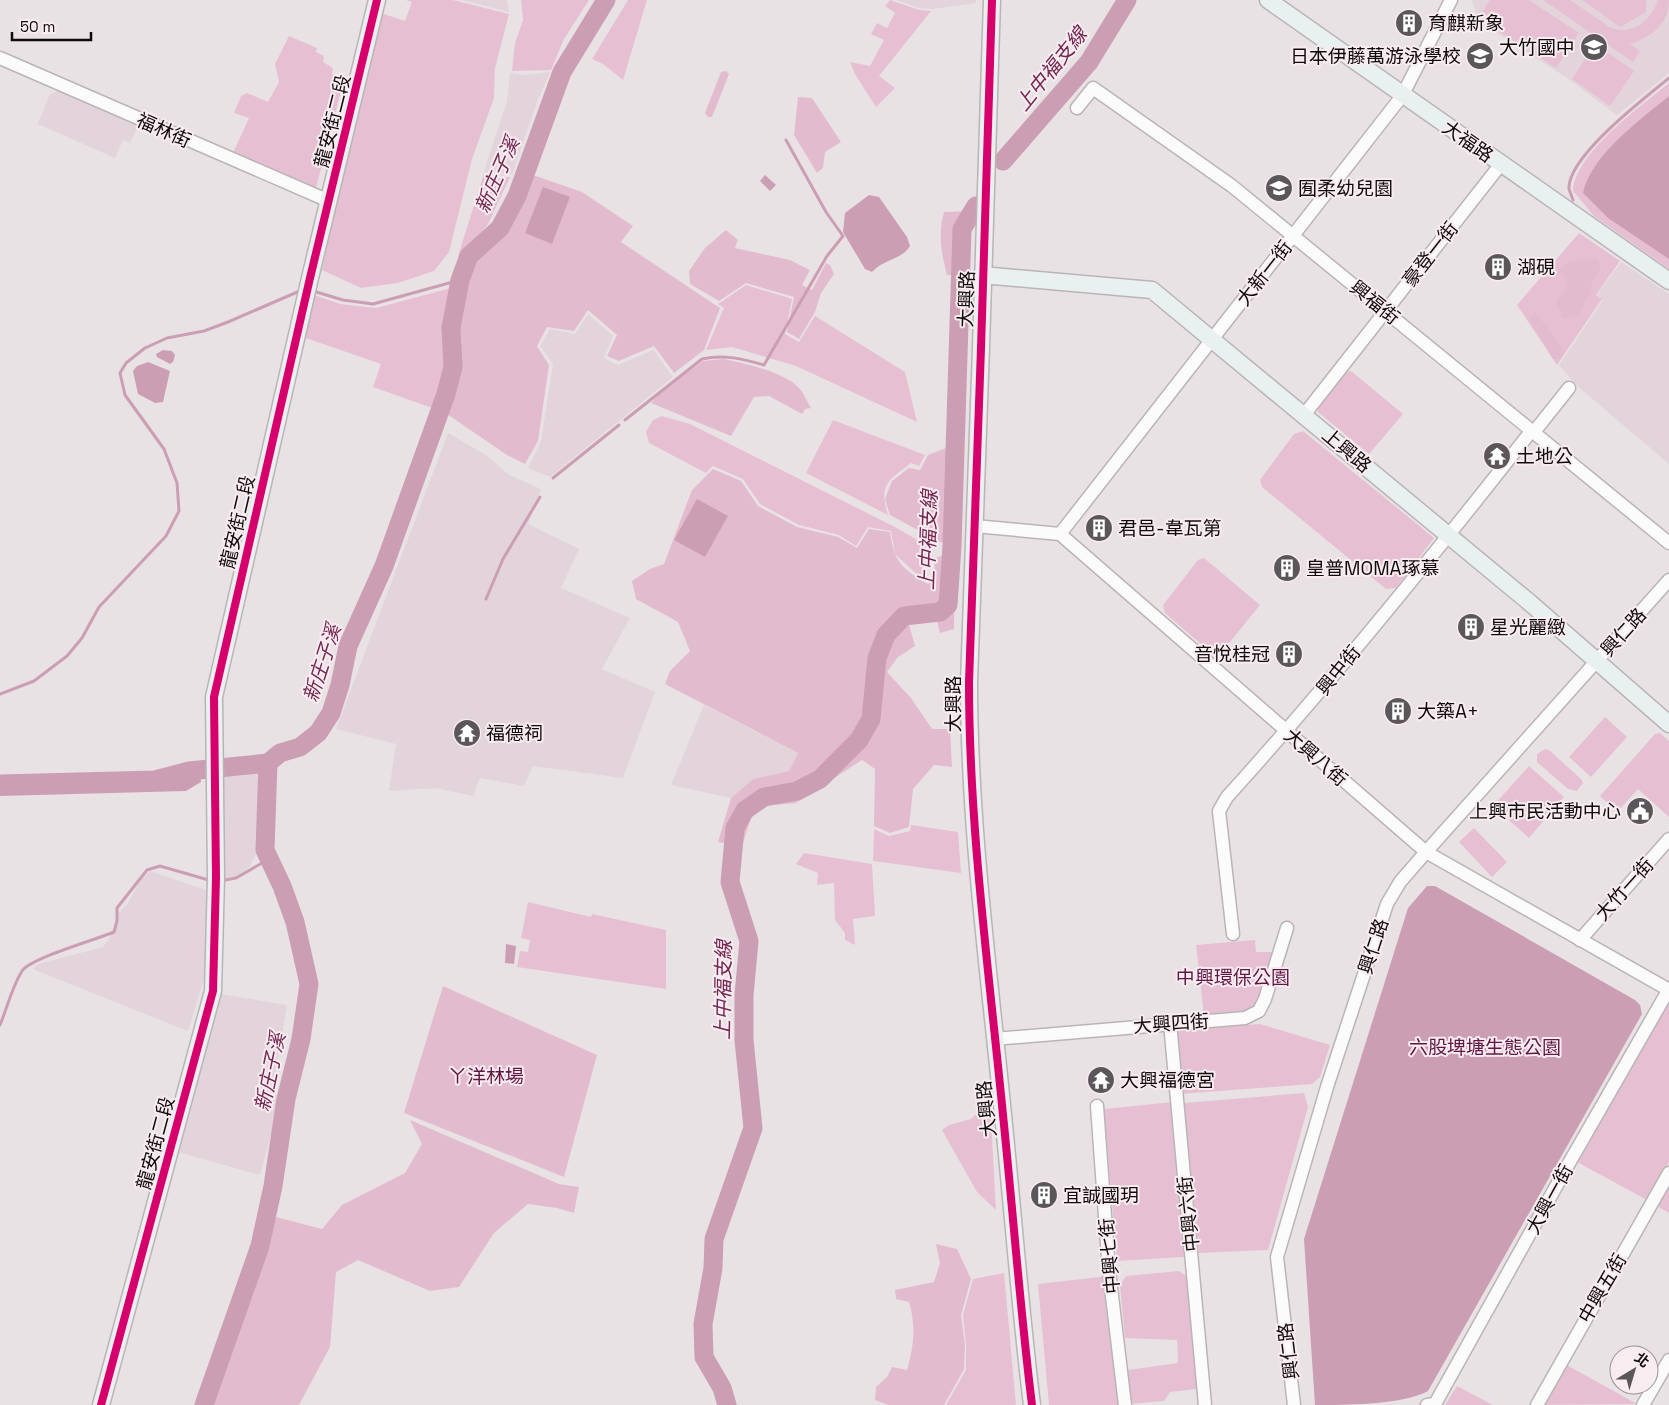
<svg xmlns="http://www.w3.org/2000/svg" width="1669" height="1405" font-family="'Space Grotesk','Noto Sans TC',sans-serif">
	<rect width="100%" height="100%" fill="#e9e2e5"/>
	<g fill="#e2d4da">
		<path d="M461 0H507L509 12Z"/>
		<path d="M896 0H976V3L932 9 919 8Z"/>
		<path d="M1472 0H1669V73L1617 115 1567 78 1478 21Z"/>
		<path d="M550 72 537 102 512 174 499 176 484 171 507 101 510 73 526 75Z"/>
		<path d="M58 91 138 126 130 143 123 140 115 158 38 124 50 94Z"/>
		<path d="M1621 262 1669 294V464L1576 385 1559 365 1603 300 1597 295Z"/>
		<path d="M588 314 613 336 604 358 618 365 653 350 673 377 550 477 528 468 541 441 553 364 540 346 550 329 575 334Z"/>
		<path d="M448 433 486 455 509 475 541 489 528 524 579 549 561 588 630 618 602 669 655 692 623 778 533 766 524 786 480 778 473 796 436 788 389 791 396 744 336 729Z"/>
		<path d="M704 705 798 753 789 771 753 779 731 798 671 785Z"/>
		<path d="M221 770 261 771 257 851 250 866 237 877 221 879Z"/>
		<path d="M150 871 206 890 207 969 188 1031 33 969 38 964 103 947 116 928V918L121 910 127 905 140 881Z"/>
		<path d="M221 994 287 1005 272 1092 281 1098 260 1175 178 1152Z"/>
	</g>
	<g fill="#e6c0d2">
		<path d="M406 0H453L509 14 495 68 494 98 472 159 449 252 434 271 398 283 361 288 322 270 378 12 405 21 412 2Z"/>
		<path d="M521 0H589L564 39 551 70 512 71 515 43 523 20Z"/>
		<path d="M628 0H647L623 80 603 64 592 59Z"/>
		<path d="M890 0 919 10 931 11 879 76 895 88 876 107 855 74 850 62 870 66 884 40 871 34 877 23 887 28 895 13 885 6Z"/>
		<path d="M1490 0H1529L1579 33 1556 68 1478 18Z"/>
		<path d="M1543 0H1570L1611 28C1633 35 1651 21 1658 0H1669C1669 24 1652 37 1630 44L1640 51 1633 62Z"/>
		<path d="M1582 0H1646V12L1620 27Z"/>
		<path d="M289 36 317 48 316 52 324 56 323 62 333 68 332 74 344 79 316 188 233 153 249 118 234 113 241 96 247 93 268 102 279 82 275 64Z"/>
		<path d="M1595 44 1634 71 1610 106 1572 79Z"/>
		<path d="M1669 83V269L1594 216 1573 191C1575 153 1641 106 1669 83Z"/>
		<path d="M484 174 499 178 510 177 488 224 461 258 458 256Z"/>
		<path d="M1579 233 1620 261 1596 295 1602 299 1557 365 1517 305Z"/>
		<path d="M746 285 792 299 785 334 799 342 815 316 905 372 917 422 796 366 732 347 706 350 724 308 718 304Z"/>
		<path d="M451 288 443 328 446 368 432 408 373 387 381 364 303 337 314 295 340 304 376 308Z"/>
		<path d="M1351 371 1403 414 1369 454 1318 412 1317 406 1344 372Z"/>
		<path d="M662 416 690 424 893 526 933 549 932 562H925L921 578 895 554 891 531 868 527 856 546 839 535 799 525 760 504 743 479 713 466 706 473 649 443 646 432 653 420Z"/>
		<path d="M833 420 925 455 919 466 911 463C887 481 879 485 888 515L806 473Z"/>
		<path d="M1303 431 1434 538 1396 588 1386 589 1262 487 1260 480 1294 434Z"/>
		<path d="M1204 558 1260 605 1217 658 1165 613 1163 605 1198 560Z"/>
		<path d="M1605 717 1627 737 1591 777 1569 757Z"/>
		<path d="M1660 733 1669 741V817L1638 789 1617 812 1600 796 1655 734Z"/>
		<path d="M1545 749 1549 750 1581 779 1583 783 1577 791 1568 789 1537 762V754Z"/>
		<path d="M1529 766 1564 797 1529 838 1493 806Z"/>
		<path d="M911 825 958 832 961 873 873 861 874 829 889 836 910 831Z"/>
		<path d="M1474 828 1507 862 1492 877 1459 842Z"/>
		<path d="M804 853 872 864 875 916 853 919 855 945 845 940V933L835 920 834 883 817 885 818 873 796 864Z"/>
		<path d="M528 902 591 917 592 914 666 930V989L517 967 520 951 528 952 530 940 521 938Z"/>
		<path d="M1255 940 1256 952H1273C1272 965 1263 1004 1251 1010 1238 1017 1218 1015 1204 1016L1196 945Z"/>
		<path d="M1669 1002V1162L1647 1200 1577 1162Z"/>
		<path d="M1260 1024 1330 1045 1320 1077 1312 1084 1181 1094 1174 1030Z"/>
		<path d="M1304 1093 1308 1107 1268 1250 1199 1253 1184 1103Z"/>
		<path d="M990 1101 996 1210 977 1192 942 1130 949 1125 971 1119Z"/>
		<path d="M1173 1102 1185 1257 1117 1261 1104 1109Z"/>
		<path d="M1669 1185V1213L1657 1206Z"/>
		<path d="M1179 1271 1189 1278 1197 1389 1170 1392 1164 1401 1129 1404 1128 1370 1178 1363 1177 1340 1125 1338 1120 1285 1126 1276Z"/>
		<path d="M1004 1273 1016 1405H946L966 1370V1345L963 1315 973 1279Z"/>
		<path d="M1108 1276 1120 1405H1049L1038 1284Z"/>
		<path d="M1565 1364 1637 1404 1544 1405Z"/>
		<path d="M1457 1386 1493 1405H1445Z"/>
	</g>
	<g fill="#e2bcce">
		<path d="M726 71 729 74 712 117H708L705 113 721 72Z"/>
		<path d="M798 97 812 98 841 142 825 152 823 168 817 173 794 135Z"/>
		<path d="M530 174 582 192 633 226 621 242 720 308 704 350 674 373 654 346 619 361 607 356 617 335 588 310 574 331 547 327 537 346 549 365 538 441 525 464 507 455 444 412 460 368 457 326 466 282 475 262 507 228 524 194Z"/>
		<path d="M968 211 964 275H947C941 253 938 234 944 212Z"/>
		<path d="M726 230 738 240 735 248 790 260 810 270 802 285 812 290 826 263 830 265 834 274 821 293 815 312 799 339 787 332 794 297 746 283 719 301 690 284 689 271 705 248Z"/>
		<path d="M1597 258 1601 267 1593 280 1590 294 1577 315 1563 319 1556 302 1568 285 1560 270 1568 262Z"/>
		<path d="M1535 312 1564 350 1560 359H1553L1529 318Z"/>
		<path d="M723 359C744 363 784 372 799 388 804 393 807 402 811 408L805 409 802 414 769 396 754 397 731 436 651 403 663 390 703 361Z"/>
		<path d="M951 446 949 544 940 542 890 515 885 499 892 481 909 468 920 470 928 455Z"/>
		<path d="M713 469 741 481 758 506 797 527 838 537 857 548 869 529 890 532C894 562 902 569 928 584L934 579 935 558 941 556 955 563 954 629 940 633 934 609 906 613 915 646 898 657 887 672 911 698 932 729H950L952 767 934 765 913 789 909 827 890 833 874 826 875 769 862 760 796 803 765 806 751 818 742 846 718 842 731 798 753 779 789 771 798 753 665 684 670 671 690 651 678 622 636 599 632 581 650 569 664 564 692 490Z"/>
		<path d="M443 986 597 1055 564 1177 404 1113Z"/>
		<path d="M410 1120 559 1184 579 1187 574 1213 557 1208 528 1204 494 1233 459 1287 430 1291 358 1260 336 1272 330 1347 299 1405H211L233 1351 276 1217 322 1229 342 1205 405 1173 422 1144Z"/>
		<path d="M936 1244 957 1249 971 1279 961 1315 965 1345 964 1369 944 1405H888L875 1400 876 1387 887 1377 892 1367 907 1370C914 1346 916 1325 909 1302L896 1299 895 1290 934 1282 940 1263Z"/>
	</g>
	<g fill="#cc9eb4">
		<path d="M1669 96V259L1608 218 1583 193C1591 155 1640 120 1669 96Z"/>
		<path d="M765 175 776 185 770 191 760 181Z"/>
		<path d="M543 187 570 197 552 244 525 233Z"/>
		<path d="M869 195 879 197 907 237 910 246C903 259 882 260 872 272L865 269 843 232 845 213Z"/>
		<path d="M163 350 172 351 175 355 173 362 170 364 157 357 156 354Z"/>
		<path d="M148 362 170 371 163 402 155 403 138 394 133 371 137 366Z"/>
		<path d="M697 499 728 516 705 557 674 540Z"/>
		<path d="M200 770 201 782 186 791 0 796V786L154 784 186 778Z"/>
		<path d="M1427 886H1435L1635 1000 1640 1005 1642 1014 1428 1391C1403 1405 1345 1405 1315 1405L1304 1239 1408 908Z"/>
		<path d="M506 944 516 946 514 964 505 963Z"/>
	</g>
	<g fill="none" stroke-linecap="round" stroke-linejoin="round">
		<g stroke="#cc9eb4" stroke-width="3">
			<path d="M1573 200C1572 197 1570 192 1569 189 1567 157 1646 97 1669 78"/>
			<path d="M313 291 343 300 373 304 460 280"/>
			<path d="M625 420 702 359C724 354 743 359 764 365L827 256 843 236 826 212 786 140"/>
			<path d="M553 478 619 425"/>
			<path d="M486 599 503 559 540 497"/>
			<path d="M0 694 34 681 67 656 82 638 99 607 166 536 179 511 177 483 164 449 125 395 120 373 126 363 145 348 167 338 204 331 228 322 302 290"/>
			<path d="M220 881 236 878 269 859"/>
			<path d="M0 1025C7 1008 12 987 22 971 31 958 95 940 114 932L117 921V908L147 870 160 866 212 881"/>
		</g>
		<g stroke="#cc9eb4" stroke-width="19">
			<path d="M1003 161 1089 62 1127 0"/>
			<path d="M0 784 155 780 189 771 268 763"/>
			<path d="M204 1405 260 1246 273 1186 286 1099 301 1039 309 984 295 922 282 886 265 850 268 763 280 753 300 747 318 733 331 713 340 685 348 646 384 566 446 394 453 367 451 328 460 280 469 256 500 228 517 196 562 72 606 0"/>
			<path d="M727 1405 722 1388 704 1357 703 1324 713 1268 714 1239 753 1128 744 1040V995L749 941 730 882 735 828 745 810 764 797 797 791 820 779 859 740 871 719 877 658 886 635 904 616 940 612 948 605 952 546 962 229 976 206"/>
		</g>
		<g stroke="#bab4b7" stroke-width="15">
			<g id="street">
				<path d="M0 58 329 201"/>
				<path d="M1077 108 1093 88 1232 186 1669 543"/>
				<path d="M1304 415 1501 164"/>
				<path d="M1534 432 1569 388"/>
				<path d="M975 526 1060 534 1426 852 1669 990"/>
				<path d="M1060 534 1402 96 1451 0"/>
				<path d="M1233 934 1219 811 1227 797C1334 679 1434 555 1532 430"/>
				<path d="M1580 940 1669 839"/>
				<path d="M1170 1023 1205 1405"/>
				<path d="M994 1039 1245 1018 1259 1011 1265 999 1287 928"/>
				<path d="M1097 1106 1109 1271 1125 1405"/>
				<path d="M1294 1405 1277 1257 1327 1087 1387 904 1400 882 1426 852 1669 580"/>
				<path d="M1427 1405 1435 1404 1568 1165 1669 989"/>
				<path d="M1537 1405 1669 1173"/>
				<path d="M1643 1405 1669 1360"/>
			</g>
		</g>
		<g stroke="#bab4b7" stroke-width="19">
			<g id="secondary">
				<path d="M992 0C986 227 977 455 969 682 969 827 989 971 1003 1115 1013 1212 1020 1308 1032 1405"/>
				<path d="M1268 0 1669 281"/>
				<path d="M982 275 1152 290 1529 602 1669 724"/>
				<path d="M101 1405 213 991 216 878 214 697 310 278 377 0"/>
			</g>
		</g>
		<use href="#street" stroke="#fcfbfb" stroke-width="12"/>
		<use href="#secondary" stroke="#e9f0f0" stroke-width="16"/>
		<g stroke="#f9ecf1" stroke-width="11">
			<g id="cycleway">
				<path d="M992 0C986 227 977 455 969 682 969 827 989 971 1003 1115 1013 1212 1020 1308 1032 1405"/>
				<path d="M101 1405 213 991 216 878 214 697 310 278 377 0"/>
			</g>
		</g>
		<use href="#cycleway" stroke="#d6006c" stroke-width="8"/>
	</g>
	<defs>
		<g id="building-disc" transform="scale(1.4375)"><circle r="9.5" fill="#5b5659" stroke="#f9ecf1"/><path d="M-4-6H4V6H1V3H-1V6H-4ZM-2.5-4.3h1.7v1.8h-1.7ZM.8-4.3h1.7v1.8H.8ZM-2.5-1h1.7V.8h-1.7ZM.8-1h1.7V.8H.8Z" fill="#fff"/></g>
		<g id="school-disc" transform="scale(1.4375)"><circle r="9.5" fill="#5b5659" stroke="#f9ecf1"/><path d="M0-5L7-2L0 1L-7-2ZM-4 1L0 2.5L4 1V4Q0 6-4 4Z" fill="#fff"/></g>
		<g id="temple-disc" transform="scale(1.4375)"><circle r="9.5" fill="#5b5659" stroke="#f9ecf1"/><path d="M0-6L5-2H3V0L6.5 2.5H4V6H1.5V3h-3V6H-4V2.5H-6.5L-3 0V-2H-5Z" fill="#fff"/></g>
		<g id="civic-disc" transform="scale(1.4375)"><circle r="9.5" fill="#5b5659" stroke="#f9ecf1"/><path d="M-.6-6.5H3V-4.5H.6V-3L4-1V1h2V6H-6V1h2V-1L-.6-3ZM-1.2 2.5V6h2.4V2.5Z" fill="#fff"/></g>
	</defs>
	<g fill-rule="evenodd">
		<use href="#building-disc" x="1409" y="23"/>
		<use href="#school-disc" x="1594" y="47"/>
		<use href="#school-disc" x="1480" y="56"/>
		<use href="#school-disc" x="1279" y="188"/>
		<use href="#building-disc" x="1498" y="267"/>
		<use href="#temple-disc" x="1497" y="456"/>
		<use href="#building-disc" x="1099" y="528"/>
		<use href="#building-disc" x="1287" y="568"/>
		<use href="#building-disc" x="1471" y="627"/>
		<use href="#building-disc" x="1289" y="654"/>
		<use href="#building-disc" x="1398" y="711"/>
		<use href="#temple-disc" x="467" y="733"/>
		<use href="#civic-disc" x="1640" y="811"/>
		<use href="#temple-disc" x="1101" y="1080"/>
		<use href="#building-disc" x="1044" y="1195"/>
	</g>
	<g text-anchor="middle" stroke-width="4" stroke-linejoin="round" paint-order="stroke">
		<g font-size="19" fill="#0f0b0d" stroke="#f9ecf1" text-anchor="start">
			<text x="1428" y="30">育麒新象</text>
			<text x="1575" y="54" text-anchor="end">大竹國中</text>
			<text x="1461" y="63" text-anchor="end">日本伊藤萬游泳學校</text>
			<text x="1298" y="195">囿柔幼兒園</text>
			<text x="1517" y="274">湖硯</text>
			<text x="1516" y="463">土地公</text>
			<text x="1118" y="535">君邑-韋瓦第</text>
			<text x="1306" y="575">皇普MOMA琢慕</text>
			<text x="1490" y="634">星光麗緻</text>
			<text x="1270" y="661" text-anchor="end">音悅桂冠</text>
			<text x="1417" y="718">大築A+</text>
			<text x="486" y="740">福德祠</text>
			<text x="1621" y="818" text-anchor="end">上興市民活動中心</text>
			<text x="1120" y="1087">大興福德宮</text>
			<text x="1063" y="1202">宜誠國玥</text>
		</g>
		<g font-size="19" fill="#0f0b0d" stroke="#f9ecf1">
			<text transform="translate(332 121) rotate(-76)" y="7">龍安街二段</text>
			<text transform="translate(164 130) rotate(24)" y="7">福林街</text>
			<text transform="translate(1468 141) rotate(35)" y="7">大福路</text>
			<text transform="translate(1430 254) rotate(-52)" y="7">豪登一街</text>
			<text transform="translate(1264 273) rotate(-52)" y="7">大新一街</text>
			<text transform="translate(966 299) rotate(-88)" y="7">大興路</text>
			<text transform="translate(1375 302) rotate(39)" y="7">興福街</text>
			<text transform="translate(1347 450) rotate(40)" y="7">上興路</text>
			<text transform="translate(237 522) rotate(-77)" y="7">龍安街二段</text>
			<text transform="translate(1623 632) rotate(-48)" y="7">興仁路</text>
			<text transform="translate(1338 670) rotate(-51)" y="7">興中街</text>
			<text transform="translate(953 704) rotate(-90)" y="7">大興路</text>
			<text transform="translate(1316 757) rotate(41)" y="7">大興八街</text>
			<text transform="translate(1624 889) rotate(-48)" y="7">大竹一街</text>
			<text transform="translate(1373 946) rotate(-72)" y="7">興仁路</text>
			<text transform="translate(1171 1023) rotate(-4)" y="7">大興四街</text>
			<text transform="translate(986 1109) rotate(-96)" y="7">大興路</text>
			<text transform="translate(155 1143) rotate(-75)" y="7">龍安街二段</text>
			<text transform="translate(1549 1199) rotate(-61)" y="7">大興一街</text>
			<text transform="translate(1188 1214) rotate(-96)" y="7">中興六街</text>
			<text transform="translate(1109 1256) rotate(-95)" y="7">中興七街</text>
			<text transform="translate(1602 1288) rotate(-60)" y="7">中興五街</text>
			<text transform="translate(1288 1351) rotate(-97)" y="7">興仁路</text>
		</g>
		<g font-size="19" fill="#611542" stroke="#f9ecf1">
			<text x="1233" y="984">中興環保公園</text>
			<text x="1485" y="1054">六股埤塘生態公園</text>
			<text x="486" y="1083">ㄚ洋林場</text>
		</g>
		<g font-size="20" font-style="italic" fill="#732751" stroke="#f9ecf1">
			<text transform="translate(1051 69) rotate(-51)" y="7">上中福支線</text>
			<text transform="translate(497 175) rotate(-66)" y="7">新庄子溪</text>
			<text transform="translate(928 540) rotate(-88)" y="7">上中福支線</text>
			<text transform="translate(322 663) rotate(-72)" y="7">新庄子溪</text>
			<text transform="translate(723 990) rotate(-89)" y="7">上中福支線</text>
			<text transform="translate(270 1072) rotate(-78)" y="7">新庄子溪</text>
		</g>
	</g>
	<g transform="translate(1634 1370) rotate(38)"><circle r="24" fill="#f9ecf1" stroke="#9b9296"/>
	<path d="M0-4L9 19L0 12L-9 19Z" fill="#5b5659"/>
	<text y="-8" font-size="14" font-weight="bold" text-anchor="middle" fill="#0f0b0d">北</text>
	</g>
	<path d="M12 32v8h79v-8" fill="none" stroke="#0f0b0d" stroke-width="2.5"/>
	<text x="20" y="32" font-size="15" fill="#0f0b0d" stroke="#f9ecf1" stroke-width="4" paint-order="stroke">50 m</text>
</svg>
